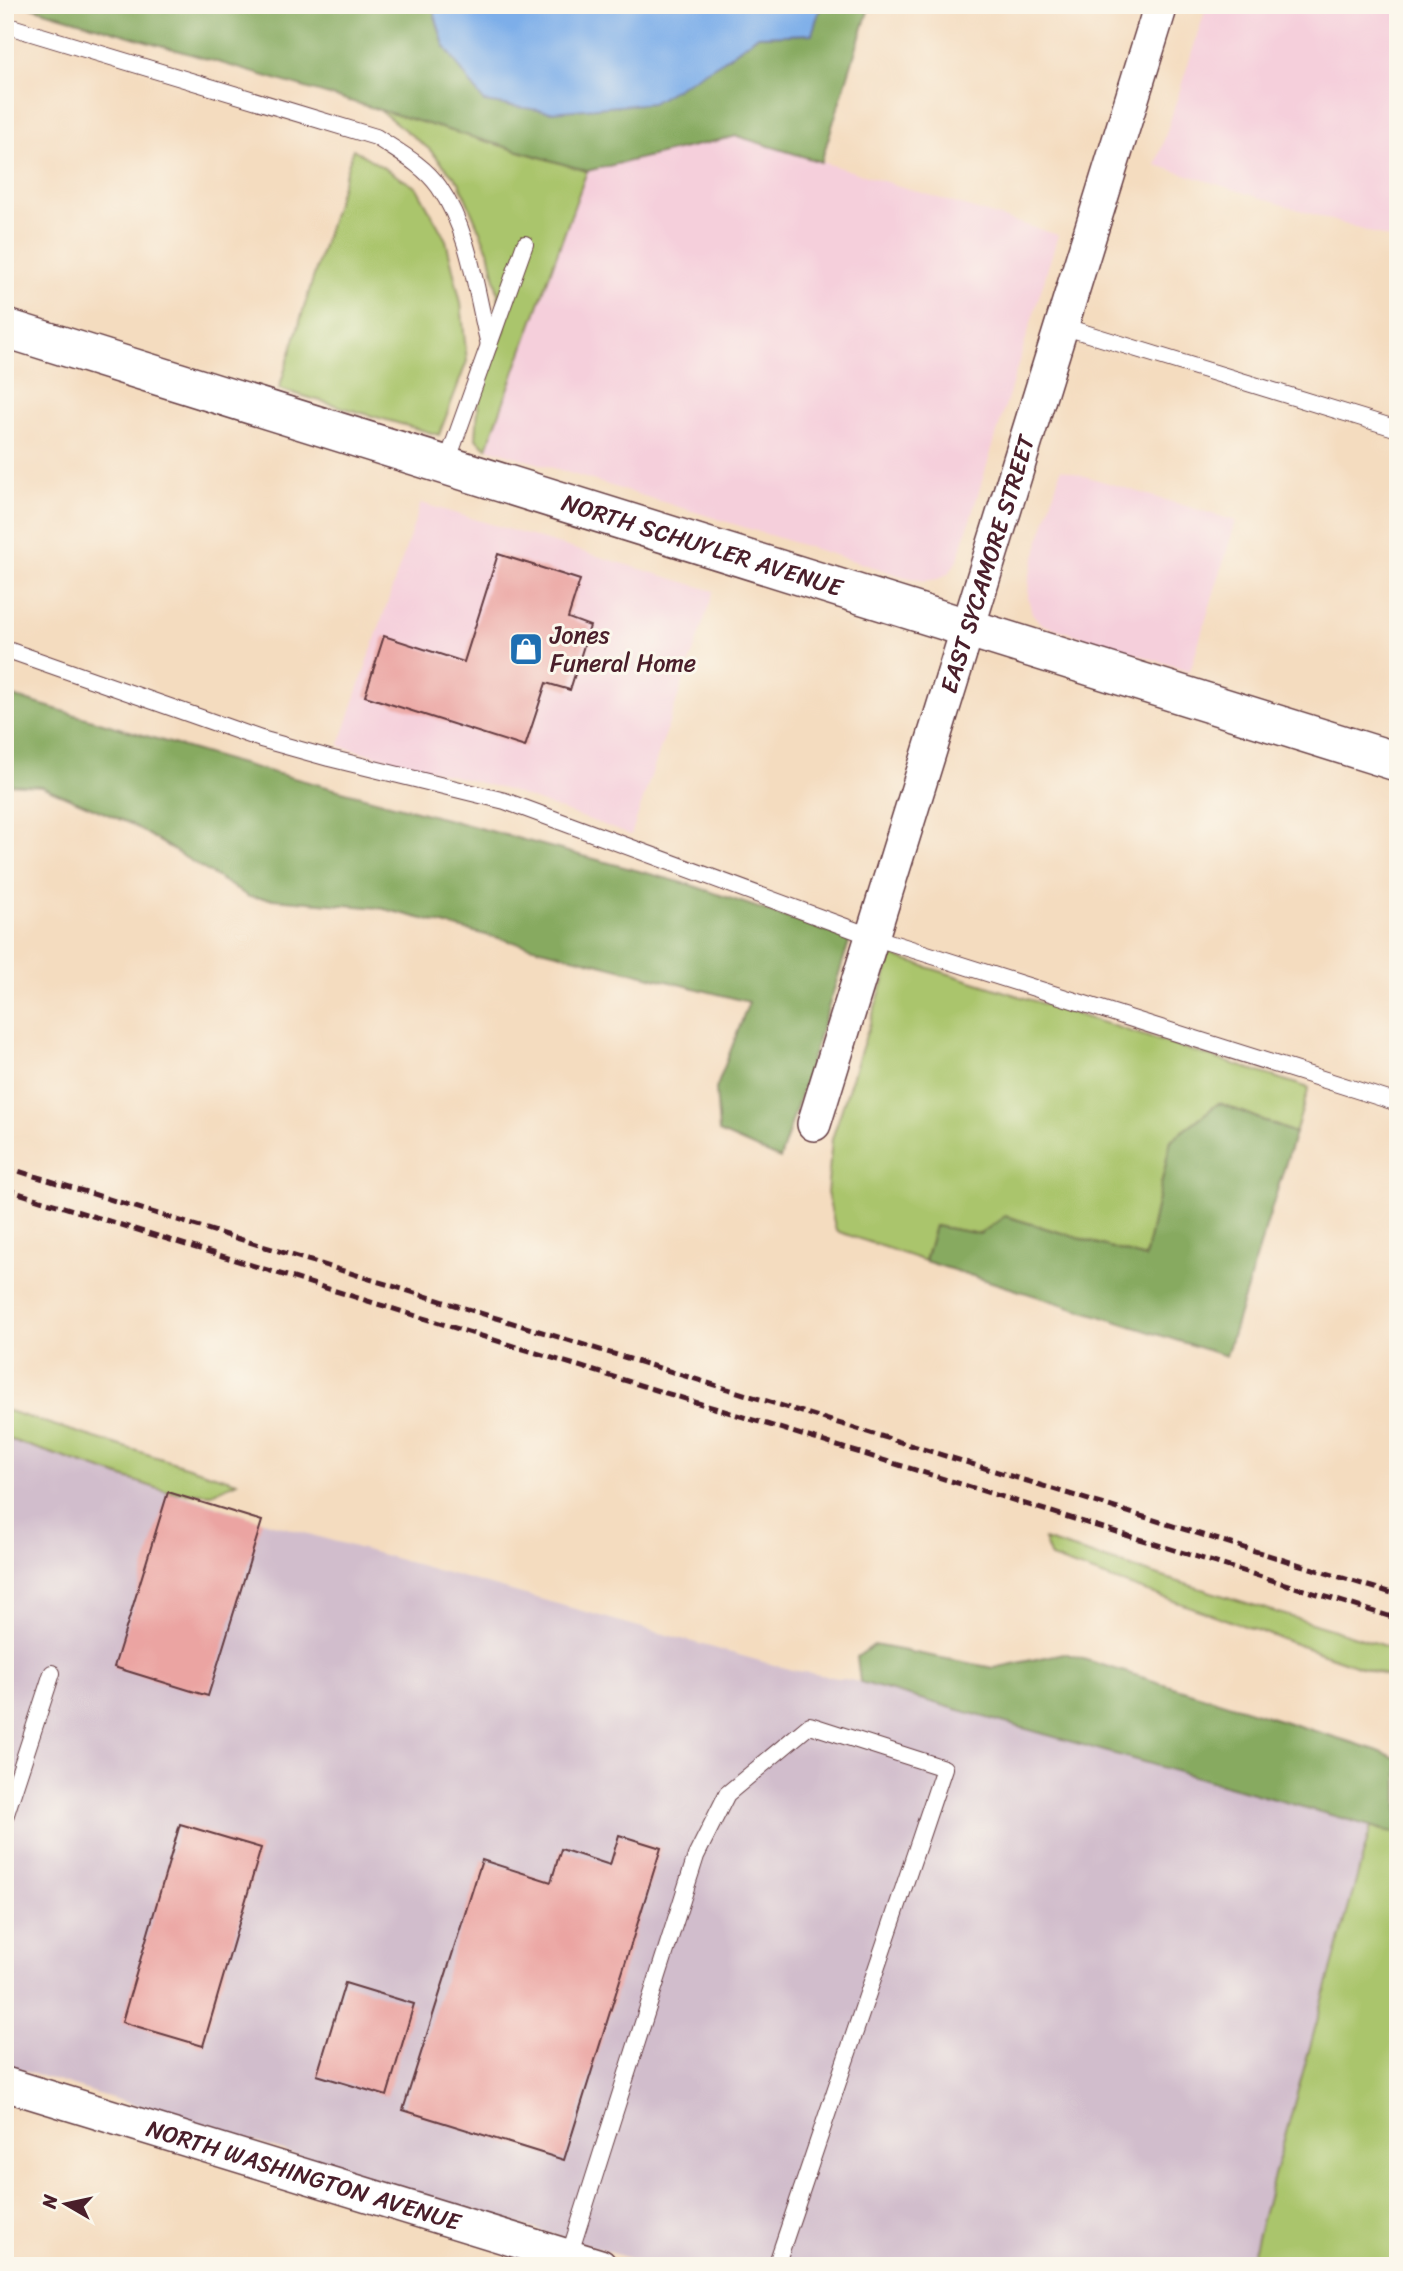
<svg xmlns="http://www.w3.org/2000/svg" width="1403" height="2271" font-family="Sriracha,sans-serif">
	<rect width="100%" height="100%" fill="#fbf7ec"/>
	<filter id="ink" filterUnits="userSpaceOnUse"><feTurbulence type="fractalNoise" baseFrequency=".0143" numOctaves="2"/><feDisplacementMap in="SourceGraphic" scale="14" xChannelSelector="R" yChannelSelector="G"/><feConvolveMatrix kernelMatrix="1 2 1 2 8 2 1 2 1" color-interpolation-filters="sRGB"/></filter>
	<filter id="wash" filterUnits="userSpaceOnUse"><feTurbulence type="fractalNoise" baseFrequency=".00686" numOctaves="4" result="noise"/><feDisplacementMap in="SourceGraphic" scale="28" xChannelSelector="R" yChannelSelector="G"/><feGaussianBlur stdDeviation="1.57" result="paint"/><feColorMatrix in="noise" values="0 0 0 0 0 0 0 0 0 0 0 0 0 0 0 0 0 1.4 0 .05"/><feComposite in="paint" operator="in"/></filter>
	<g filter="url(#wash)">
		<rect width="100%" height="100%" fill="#f4dcbf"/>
		<g fill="#f5cfdb">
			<path d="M1207 5H1398V241L1156 165Z"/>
			<path d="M737 136 1058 235 958 559 949 573 938 579 924 581 902 576 488 448 587 171Z"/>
			<path d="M1061 469 1236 521 1190 671 1041 624 1032 613 1028 598 1029 577Z"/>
			<path d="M421 503 714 591 631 835 507 790 339 746Z"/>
		</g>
		<path fill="#d1bdcc" d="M5 1438 262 1521 792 1670 861 1682 1371 1827 1249 2266H655L5 2065Z"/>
		<g fill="#aac56c" stroke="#7a724c" stroke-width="2">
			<path d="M378 109 587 171 487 448 476 439 479 394 505 329 490 255 459 182 429 149Z"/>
			<path d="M353 149 417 188 446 240 461 303 467 361 439 435 279 389Z"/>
			<path d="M892 956 1309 1088 1295 1133 1219 1103 1171 1140 1145 1258 1006 1216 980 1234 935 1226 925 1261 836 1231 827 1193 832 1139Z"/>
			<path d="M5 1410 237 1482 212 1494 168 1492 5 1438Z"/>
			<path d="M1044 1540 1398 1650V1680L1051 1558Z"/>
			<path d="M1371 1827 1398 1834V2266H1249Z"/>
		</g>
		<g fill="#87aa60" stroke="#686446" stroke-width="2">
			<path d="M24 5H432L444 45 724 60 757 36 811 34 821 5H870L821 162 737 136 587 171Z"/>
			<path d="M5 694 234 762 691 885 850 939 780 1159 719 1132 716 1089 749 1002 380 908 249 897 131 824 41 786 5 784Z"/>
			<path d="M1219 1103 1295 1133 1226 1356 925 1261 935 1226 980 1234 1005 1216 1145 1258 1171 1140Z"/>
			<path d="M874 1645 994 1668 1064 1653 1376 1750 1398 1759V1834L860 1682 857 1657Z"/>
		</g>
		<path fill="#7daee9" stroke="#64668a" stroke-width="2" d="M432 5H821L812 34 757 36 724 60 652 103 552 112 484 102 444 45Z"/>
		<g id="blocks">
			<g fill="#eba4a2">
				<path d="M498 554 580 580 568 618 590 626 570 690 546 683 525 747 365 696 384 636 464 662Z"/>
				<path d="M168 1492 262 1521 208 1696 114 1667Z"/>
				<path d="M180 1824 261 1848 203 2046 122 2022Z"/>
				<path d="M619 1835 661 1848 564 2160 403 2110 482 1860 551 1882 561 1849 610 1865Z"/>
				<path d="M345 1983 414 2004 387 2096 317 2075Z"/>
			</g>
		</g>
	</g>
	<g filter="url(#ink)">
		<use href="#blocks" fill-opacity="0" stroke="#643b41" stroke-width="2"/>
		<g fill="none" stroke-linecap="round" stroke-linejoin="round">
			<g stroke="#643b41" stroke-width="18">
				<g id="lane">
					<path d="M5 25 376 137C397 151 424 165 439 187 470 231 476 293 489 345"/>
					<path d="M1062 326 1398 429"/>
					<path d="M446 465 525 244"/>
					<path d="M5 649 261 739 329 758 505 801 873 937 1398 1103"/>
					<path d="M5 1817 52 1673"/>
					<path d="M569 2256 696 1856 727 1794 810 1725 944 1768 776 2266"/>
				</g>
			</g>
			<g stroke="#643b41" stroke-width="36">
				<g id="street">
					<path id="s1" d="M814 1124 1161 5"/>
					<path id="s2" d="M5 2084 600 2266"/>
				</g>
			</g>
			<g stroke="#643b41" stroke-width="41">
				<g id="secondary">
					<path id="s3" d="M5 328 1398 762"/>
				</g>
			</g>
			<use href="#lane" stroke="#fff" stroke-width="16"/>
			<use href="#street" stroke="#fff" stroke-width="33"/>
			<use href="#secondary" stroke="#fff" stroke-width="38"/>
			<g stroke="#4a1f2b" stroke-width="5" stroke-dasharray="10 5" stroke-linecap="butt">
				<path d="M5 1167 1398 1595"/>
				<path d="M5 1189 1398 1619"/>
			</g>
		</g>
	</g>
	<defs>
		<g id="shop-square" transform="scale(1.75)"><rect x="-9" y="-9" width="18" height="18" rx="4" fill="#1f6fb2" stroke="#fbf7ec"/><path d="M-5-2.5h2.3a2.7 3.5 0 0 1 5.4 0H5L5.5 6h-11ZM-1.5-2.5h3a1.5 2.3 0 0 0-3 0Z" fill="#fff"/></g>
	</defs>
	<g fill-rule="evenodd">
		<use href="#shop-square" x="526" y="649"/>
	</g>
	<g text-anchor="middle" stroke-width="6" stroke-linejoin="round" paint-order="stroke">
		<g font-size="24" fill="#4a1f2b" stroke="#fbf7ec">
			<text dy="8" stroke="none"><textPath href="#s3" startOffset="730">NORTH SCHUYLER AVENUE</textPath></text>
			<text dy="8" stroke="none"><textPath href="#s1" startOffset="586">EAST SYCAMORE STREET</textPath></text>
			<text dy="8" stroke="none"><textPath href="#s2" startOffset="312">NORTH WASHINGTON AVENUE</textPath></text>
		</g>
		<g font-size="24" fill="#4a1f2b" stroke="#fbf7ec" text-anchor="start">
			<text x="550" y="643">Jones<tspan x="550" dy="28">Funeral Home</tspan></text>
		</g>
	</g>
	<rect width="1403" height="2271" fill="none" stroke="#fbf7ec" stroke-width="28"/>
	<g transform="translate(66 2204) rotate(279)" stroke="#fbf7ec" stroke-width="5" paint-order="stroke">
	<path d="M0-5L12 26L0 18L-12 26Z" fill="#4a1f2b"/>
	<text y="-10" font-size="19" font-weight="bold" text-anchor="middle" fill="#4a1f2b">N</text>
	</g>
</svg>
